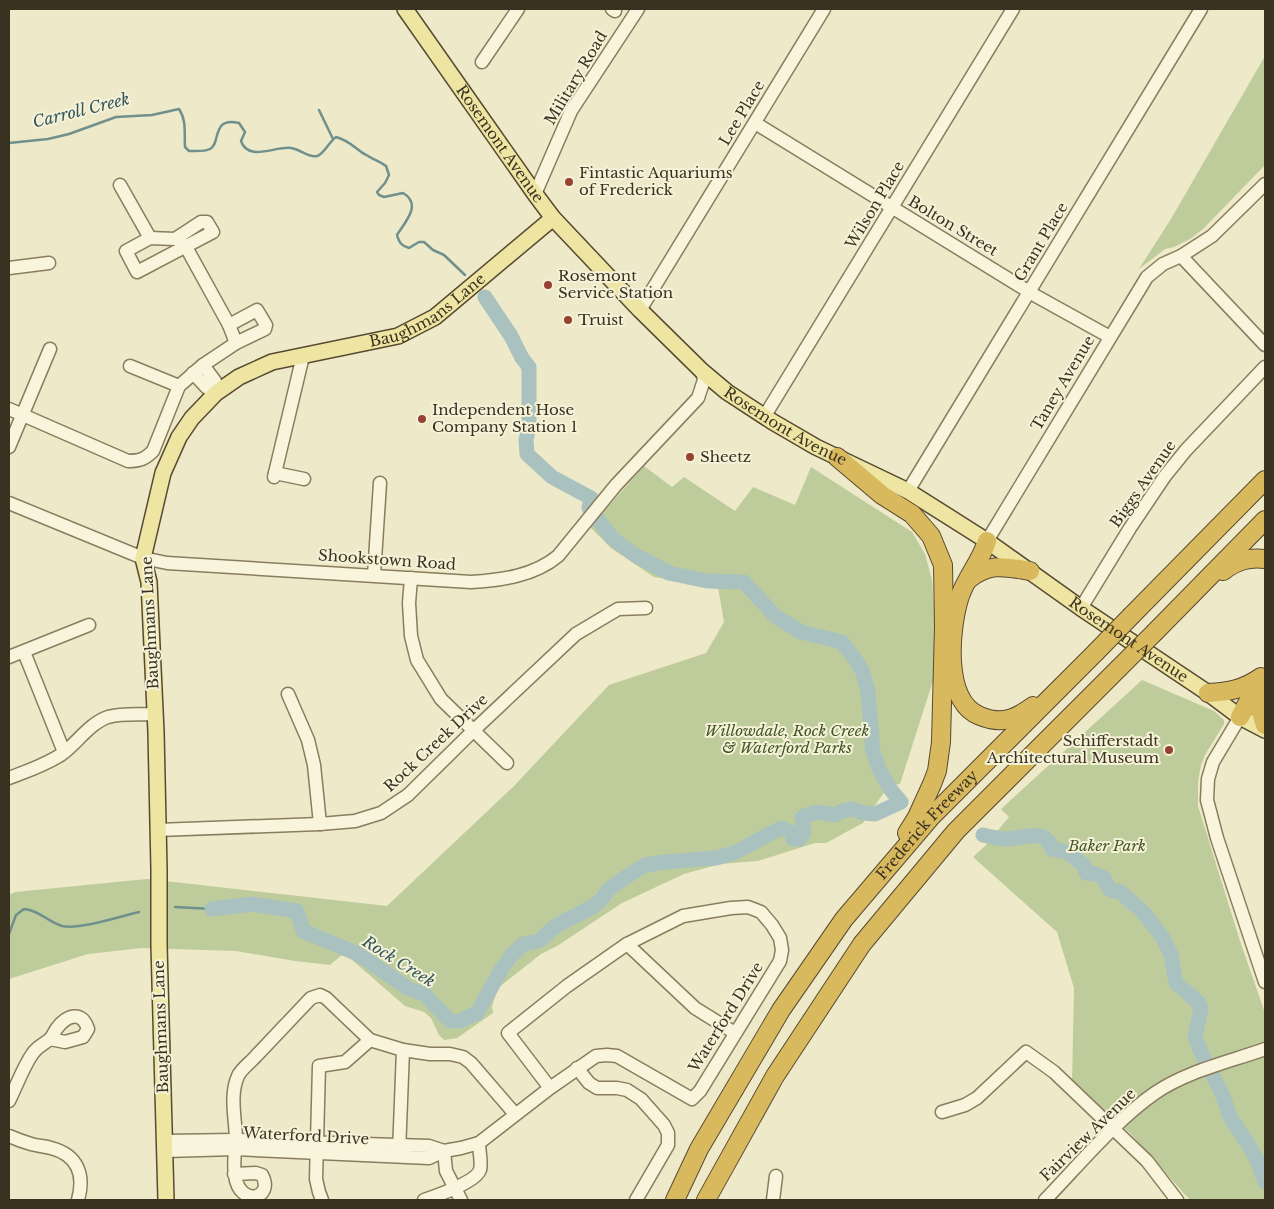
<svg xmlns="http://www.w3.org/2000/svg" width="1274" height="1209" font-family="'Libre Baskerville',serif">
	<rect width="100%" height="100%" fill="#ede9c9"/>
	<g fill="#becc9c">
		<path d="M1265 56V165L1203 229 1190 239 1174 247 1165 249 1139 269 1171 219Z"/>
		<path d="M644 466 672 487 684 477 735 511 753 487 795 505 811 467 912 532 925 554 932 580 938 665 900 784 889 785 863 823 826 843H815L758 861 720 864 684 874 622 903 557 946 541 954 498 988 492 1006 493 1013 457 1038 444 1040 439 1035 431 1018 424 1012 405 1006 344 953 330 965 295 961 236 951 142 948 88 954 9 979V895L15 892 147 879 387 906 513 787 609 685 706 653 724 622 718 587 654 577 611 548 590 527Z"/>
		<path d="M1142 680 1214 711 1224 720V724L1205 755 1201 765 1198 782V806L1240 941 1265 1013V1200H1190L1130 1133 1072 1081 1074 988 1057 932 973 857 985 846 1009 817 1001 809Z"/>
	</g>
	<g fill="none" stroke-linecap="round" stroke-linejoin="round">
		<g stroke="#70908e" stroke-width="2.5">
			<path d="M319 110 333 139"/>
			<path d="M9 143 48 139 69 134 116 117 152 115 179 109C187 121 184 134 185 147L189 151C195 151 204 152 210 149 221 144 211 116 239 123L245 132 241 141C248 162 275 146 291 148 300 149 308 158 317 156 323 155 329 142 336 137 353 142 354 149 368 156 374 160 380 161 386 166L389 175 385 183 377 192 379 195 384 197 403 193C422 204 406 221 397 235 399 243 402 246 409 248L419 242H424L433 250 444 255 465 275"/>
			<path d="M175 907 212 909"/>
			<path d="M9 934 16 915 24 909C39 910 48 922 62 926 80 930 121 916 139 912"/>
		</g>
		<g stroke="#a9c2bf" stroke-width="15">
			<path d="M983 835C991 837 999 839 1007 839 1024 839 1045 826 1052 849L1067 852 1084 865 1086 873 1095 874 1104 878 1108 887 1112 891H1119L1143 912 1163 938 1171 955 1176 983 1198 1002 1201 1009 1195 1036 1200 1050 1223 1096 1230 1117 1246 1141 1257 1160 1265 1182"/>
			<path d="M212 909 252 904 297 911 303 931 358 954 409 989 424 994 450 1021H460L477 1013 501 970 511 956 523 944 539 941 554 927 594 906 601 900 609 889 626 877 645 865 665 862 716 858 734 853 781 828C788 830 792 831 793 839H799C807 833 803 827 802 818L804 816 818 812 835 815 842 811 852 809 864 813 875 814 901 802 891 790 880 771 873 752 868 691 862 670 854 658 842 642 801 632 775 616 744 582 707 581 669 573 635 555 613 539 589 508 591 498 552 477 527 454 526 440 529 426V367L522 358 511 336 485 297"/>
		</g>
		<g stroke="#897d5e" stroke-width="15">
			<g id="minor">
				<path d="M612 9 615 11"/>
				<path d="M482 62 518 9"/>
				<path d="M755 123 1036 296 1110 337"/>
				<path d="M120 185 150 238"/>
				<path d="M535 194 571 111 638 9"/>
				<path d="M201 222H207L213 232 137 272 126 251 150 238 175 239Z"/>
				<path d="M181 243 186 247 229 325 236 343"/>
				<path d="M1181 256 1265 345"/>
				<path d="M9 268 49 263"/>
				<path d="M640 310 824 9"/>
				<path d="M203 365 215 381 216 393"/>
				<path d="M130 366 179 386"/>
				<path d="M193 373 206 387 216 393"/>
				<path d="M9 409 128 461C140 461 145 459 153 451L179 386 203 365 236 343 265 329 266 325 257 310 229 325"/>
				<path d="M764 417 1013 9"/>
				<path d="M9 447 50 349"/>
				<path d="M275 473 301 364 303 356 275 473 274 477 275 473"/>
				<path d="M275 473 304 479"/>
				<path d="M908 491 1201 9"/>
				<path d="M9 503 143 558 167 563 471 582C502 580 534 576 558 556L616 485 698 398 704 380 702 371"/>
				<path d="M987 541 1147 277 1163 264 1181 256 1212 236 1265 184"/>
				<path d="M374 575 380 483"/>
				<path d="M411 578 409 603 411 636 417 660 441 699 507 763"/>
				<path d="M1081 608 1130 528 1165 476 1186 450 1265 367"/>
				<path d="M24 652 64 752"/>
				<path d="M9 657 89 625"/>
				<path d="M288 694 308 740 314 765 320 824"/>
				<path d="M1240 717 1213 762 1208 779 1207 800 1217 838 1265 982"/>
				<path d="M9 778C27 771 46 765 62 754 77 743 90 723 108 717 122 713 140 715 155 714"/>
				<path d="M158 830 320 824 355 821 381 813 408 795 473 731 576 634 618 609 646 608"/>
				<path d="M627 944 695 1008 735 1033"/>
				<path d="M577 1068 589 1083 597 1088H617L627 1090 641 1099 664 1125 668 1133V1145L636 1200"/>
				<path d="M9 1101C17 1085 23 1067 33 1053 39 1045 45 1044 51 1038 53 1035 55 1031 57 1028 67 1015 82 1010 88 1029L83 1037 65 1042 50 1039"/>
				<path d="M942 1112 965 1105 977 1098 1026 1052 1054 1072 1147 1161 1177 1200"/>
				<path d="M9 1136C16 1139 24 1142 31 1144 38 1146 44 1146 51 1148 78 1155 85 1175 78 1200"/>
				<path d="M165 1141 236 1140 429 1146 444 1151"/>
				<path d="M165 1151 235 1149 429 1158 444 1151 461 1148 479 1143 550 1088 508 1033 567 986 627 944 683 916 731 908 748 907 761 912 772 925 780 938 782 950 780 961 700 1091 692 1099 617 1056 607 1055 596 1056 550 1088"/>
				<path d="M444 1151 446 1171 461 1200"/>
				<path d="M399 1152 403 1050"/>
				<path d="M234 1174 256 1173 262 1175C275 1199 239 1208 235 1175 233 1164 235 1152 236 1141 236 1120 229 1096 238 1076 241 1069 251 1062 256 1056 274 1037 293 1017 311 998L320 995 326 998 370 1040 403 1050 430 1054H450L463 1057 471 1063 515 1114"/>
				<path d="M322 1200 319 1192 316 1179 319 1066 345 1062 370 1040"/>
				<path d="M424 1200C436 1196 476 1182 480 1170 482 1163 479 1151 479 1143"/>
				<path d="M773 1200 776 1176"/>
				<path d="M1045 1200C1078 1166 1116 1120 1155 1093 1187 1071 1229 1062 1265 1049"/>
			</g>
		</g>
		<g stroke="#584a32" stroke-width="18">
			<g id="major">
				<path id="s1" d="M405 9 535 194 553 218 640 310 702 371 727 392 773 422 816 447 908 491 987 541 1081 608 1208 693 1240 717 1265 730"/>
				<path id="s2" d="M166 1200 159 945V869L156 732 149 582 143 558 163 473 179 437 192 418 216 393 239 377 272 362 398 336 435 317 553 218"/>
			</g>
		</g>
		<g stroke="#584a32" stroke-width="20">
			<g id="highway">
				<path d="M837 457 882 495 912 514 931 536 943 565 944 626 941 742 937 771 932 784 917 817 907 833"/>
				<path d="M987 541C981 561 967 576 960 596 950 626 942 701 980 716 1002 725 1015 719 1033 706"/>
				<path d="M1223 571C1236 561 1248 557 1265 559"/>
				<path d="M969 579C990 562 1005 567 1030 571"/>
				<path d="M1132 615 1265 480"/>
				<path d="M1155 632 1265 520"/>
				<path d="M1208 693C1229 692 1244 689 1261 677"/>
				<path d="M1259 697 1260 709 1265 725"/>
				<path d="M1240 717 1260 679"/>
				<path id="s3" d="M675 1200 699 1149 781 1010 844 919 931 817 1095 653"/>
				<path d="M706 1200 775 1076 862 944 956 831 1118 669"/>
			</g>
		</g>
		<use href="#minor" stroke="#f8f5dc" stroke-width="12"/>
		<use href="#major" stroke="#eee5a3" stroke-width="15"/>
		<use href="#highway" stroke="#d9b95e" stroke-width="18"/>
		<g stroke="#584a32" stroke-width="20" stroke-linecap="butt">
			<g id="highway-bridge">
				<path d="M1095 653 1132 615"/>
				<path d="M1118 669 1155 632"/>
			</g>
		</g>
		<use href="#highway-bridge" stroke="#d9b95e" stroke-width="18"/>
	</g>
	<g fill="#974230" stroke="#f5f2d8" stroke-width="2">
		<circle cx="569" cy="182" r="5"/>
		<circle cx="548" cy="285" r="5"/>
		<circle cx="568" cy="320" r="5"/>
		<circle cx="422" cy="419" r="5"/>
		<circle cx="690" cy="457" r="5"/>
		<circle cx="1169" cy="750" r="5"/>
	</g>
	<g text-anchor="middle" stroke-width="4" stroke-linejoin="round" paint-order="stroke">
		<g font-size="15" fill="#3a3221" stroke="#f5f2d8">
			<text transform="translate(576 78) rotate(-59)" y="5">Military Road</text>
			<text transform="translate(742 113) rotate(-59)" y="5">Lee Place</text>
			<text dy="5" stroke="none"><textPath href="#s1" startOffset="165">Rosemont Avenue</textPath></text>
			<text transform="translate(875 205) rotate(-59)" y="5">Wilson Place</text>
			<text transform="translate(953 226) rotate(31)" y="5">Bolton Street</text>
			<text transform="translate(1041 242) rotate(-59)" y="5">Grant Place</text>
			<text dy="5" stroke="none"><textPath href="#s2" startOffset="1058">Baughmans Lane</textPath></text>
			<text transform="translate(1063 383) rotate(-59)" y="5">Taney Avenue</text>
			<text dy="5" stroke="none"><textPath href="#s1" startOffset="570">Rosemont Avenue</textPath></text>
			<text transform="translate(1143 484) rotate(-55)" y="5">Biggs Avenue</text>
			<text transform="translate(387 560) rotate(4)" y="5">Shookstown Road</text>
			<text transform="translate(150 623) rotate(-93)" y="5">Baughmans Lane</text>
			<text dy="5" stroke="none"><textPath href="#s1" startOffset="975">Rosemont Avenue</textPath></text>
			<text transform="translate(436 743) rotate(-43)" y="5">Rock Creek Drive</text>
			<text dy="5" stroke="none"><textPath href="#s3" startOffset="454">Frederick Freeway</textPath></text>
			<text transform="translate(726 1017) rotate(-58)" y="5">Waterford Drive</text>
			<text transform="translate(161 1027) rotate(-92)" y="5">Baughmans Lane</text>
			<text transform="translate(1088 1135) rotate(-44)" y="5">Fairview Avenue</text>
			<text transform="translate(306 1136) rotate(3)" y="5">Waterford Drive</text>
		</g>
		<g font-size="15" fill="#3a3221" stroke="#f5f2d8" text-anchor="start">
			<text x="579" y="178">Fintastic Aquariums<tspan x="579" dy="17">of Frederick</tspan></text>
			<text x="558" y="281">Rosemont<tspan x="558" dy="17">Service Station</tspan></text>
			<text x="578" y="325">Truist</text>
			<text x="432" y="415">Independent Hose<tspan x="432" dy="17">Company Station 1</tspan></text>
			<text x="700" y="462">Sheetz</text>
			<text x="1159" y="746" text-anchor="end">Schifferstadt<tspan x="1159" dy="17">Architectural Museum</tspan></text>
		</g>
		<g font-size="15" font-style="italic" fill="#425628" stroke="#f5f2d8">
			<text x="787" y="736">Willowdale, Rock Creek<tspan x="787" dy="17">&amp; Waterford Parks</tspan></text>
			<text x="1107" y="851">Baker Park</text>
		</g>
		<g font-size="16" font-style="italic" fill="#315559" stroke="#f5f2d8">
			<text transform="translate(81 110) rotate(-14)" y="6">Carroll Creek</text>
			<text transform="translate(399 961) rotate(32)" y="6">Rock Creek</text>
		</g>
	</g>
	<rect width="1274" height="1209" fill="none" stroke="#3a3221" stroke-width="20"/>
</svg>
